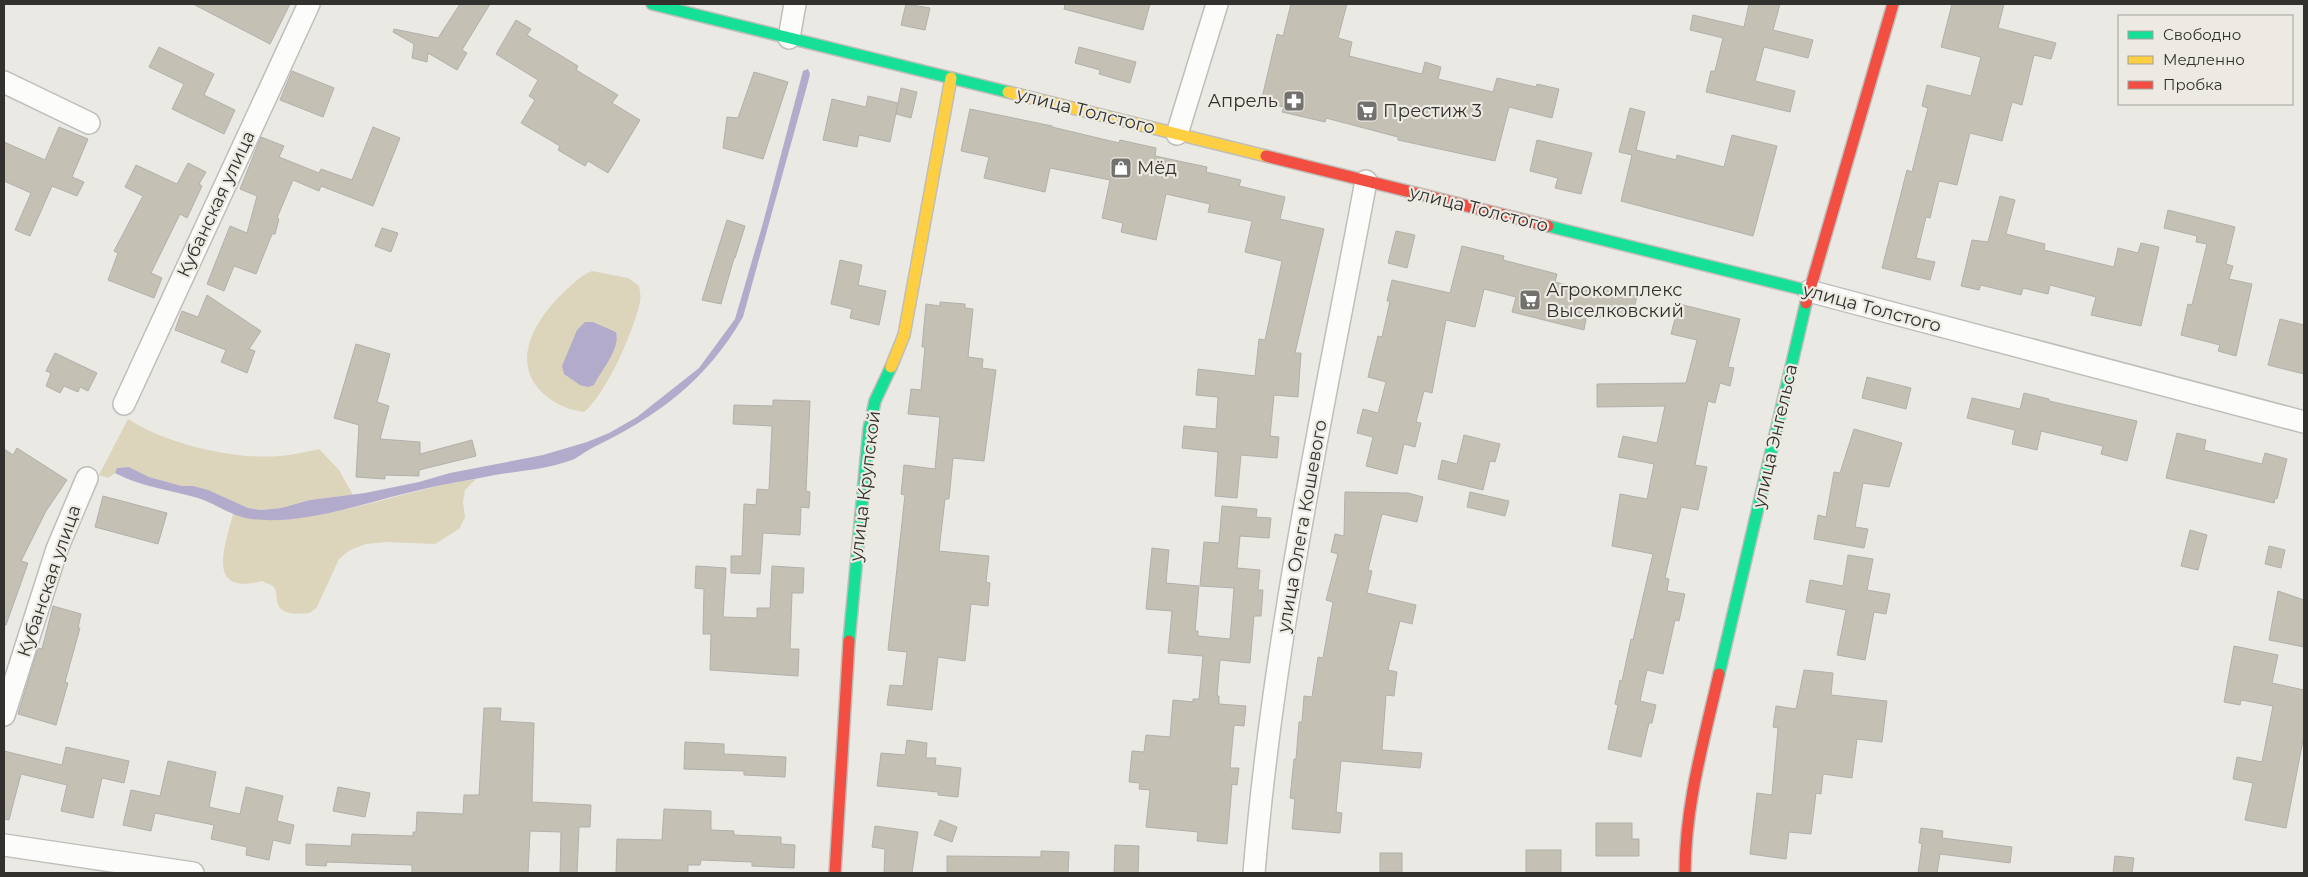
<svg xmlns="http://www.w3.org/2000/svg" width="2308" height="877" font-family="Montserrat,sans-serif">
	<rect width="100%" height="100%" fill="#eae9e4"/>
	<g fill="#dcd5bb" fill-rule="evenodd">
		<path d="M592 271 628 278 639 286C640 291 641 297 640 302 634 330 606 395 584 412 570 410 557 405 546 396 507 364 536 318 565 291 574 283 581 275 592 271ZM593 322 616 332 617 337 594 384Z"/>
		<path d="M128 419C166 444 234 460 280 456 293 455 306 452 319 449L339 470 353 495 310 500 281 508 261 510 248 508 193 486H182L149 477 129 467 117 468 115 473 108 478 99 475Z"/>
		<path d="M476 479 465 490 463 502 465 517 459 529 435 544 387 542 366 544 350 550 339 559 317 607 310 613C299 614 279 616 277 601 276 596 277 590 273 586 270 584 265 583 262 581 205 596 225 546 233 514 308 533 400 489 476 479Z"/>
	</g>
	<g fill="#b3abcb">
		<path d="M808 69 810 74 807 86 743 317C707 380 657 417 592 448 584 452 577 459 569 461 546 469 520 471 495 475 464 481 433 486 403 494 355 506 301 525 251 519 231 516 216 504 198 498 171 490 141 487 115 473L117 468 129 467 149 477 182 486H193L208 490 248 508 261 510 281 508 310 500 365 493 419 482 450 473 543 455 587 442 609 433 637 417 699 368 735 319 763 223 803 71Z"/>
		<path d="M585 322H593L616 332C621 348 601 371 594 385L588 387 580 385 564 374 562 366 577 330Z"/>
	</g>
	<g fill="#c4c0b4" stroke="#b1b0ac">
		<path d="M193 4H290L270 44Z"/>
		<path d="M460 4H490L462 50 467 53 457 70 428 53 427 62 412 58 414 44 393 32 394 29 438 38Z"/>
		<path d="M906 4 930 8 925 30 901 25Z"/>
		<path d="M1065 4H1150L1143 30 1064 9Z"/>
		<path d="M1291 4H1347L1338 38 1352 42 1349 56 1422 74 1425 62 1441 67 1438 79 1493 92 1497 78 1536 87 1537 84 1559 89 1552 118 1509 107 1495 161 1398 140V137L1326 118 1325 122 1282 112 1284 107 1261 102 1277 34 1283 36Z"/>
		<path d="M1749 4H1780L1773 30 1813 40 1808 58 1764 47 1755 81 1795 91 1790 112 1706 92 1711 71H1715L1723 38 1690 30 1693 15 1744 27Z"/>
		<path d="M1952 4H2004L1998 28 2056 43 2051 59 2034 55 2022 105 2012 102 2002 141 1970 133 1957 185 1939 181 1930 218 1926 217 1916 258 1935 262 1930 280 1882 268 1907 170 1912 172 1928 108 1922 106 1927 85 1971 96 1981 57 1941 47Z"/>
		<path d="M516 20 531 29 527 35 578 66 576 70 618 95 612 103 640 120 608 173 588 161 585 166 558 150 560 146 521 123 535 100 529 96 538 80 496 54Z"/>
		<path d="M159 47 214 74 204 95 235 110 224 134 172 109 184 84 149 67Z"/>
		<path d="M1079 47 1136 62 1130 83 1099 74 1100 70 1075 63Z"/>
		<path d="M292 71 334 88 323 117 280 100Z"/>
		<path d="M754 72 788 82 763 159 723 148 727 117 738 118Z"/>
		<path d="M901 88 917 92 911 118 896 114Z"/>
		<path d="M868 96 898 103 890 142 859 135 857 147 823 140 832 99 866 107Z"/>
		<path d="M1630 108 1645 112 1636 150 1676 160 1677 155 1724 167 1732 135 1777 146 1753 236 1621 201 1632 155 1619 152Z"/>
		<path d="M970 109 1052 126V127L1119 143 1120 140 1156 148 1155 156 1207 167 1206 172 1241 180 1239 186 1285 197 1280 219 1324 229 1295 353H1301L1298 397 1274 395 1270 436 1279 437 1277 458 1241 455 1237 498 1215 496 1218 452 1182 448 1184 426 1216 429 1218 397 1196 395 1198 369 1255 376 1259 339 1265 340 1282 261 1245 252 1252 221 1208 212 1210 204 1166 194 1156 240 1121 232 1123 223 1102 218 1110 180 1050 168 1045 192 984 178 989 157 961 151Z"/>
		<path d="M59 127 88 139 72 177 84 182 77 196 52 186 30 236 15 230 31 193 4 181V142L45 160Z"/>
		<path d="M373 127 400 138 373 206 321 186 319 191 293 180 277 218 279 219 275 234H272L256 274 234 266 224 291 207 284 230 226 247 233 257 196 240 189 261 137 284 146 279 157 319 173 321 169 352 180Z"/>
		<path d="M1537 140 1592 153 1581 194 1555 188 1558 178 1530 171Z"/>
		<path d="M188 163 206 172 199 184 202 186 187 218 180 214 151 273 162 278 154 298 108 280 118 253 114 251 143 196 125 187 136 165 177 184Z"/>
		<path d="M2000 196 2015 200 2006 234 2045 244 2044 250 2114 267 2118 248 2138 253 2141 243 2159 247 2141 326 2091 315 2096 297 2050 285 2048 294 2023 288 2021 295 1981 285 1979 290 1961 286 1972 240 1988 242Z"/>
		<path d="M2168 210 2235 227 2226 264 2233 266 2229 279 2252 284 2236 356 2218 351 2220 345 2181 335 2188 304 2192 305 2207 244 2196 242 2197 236 2164 228Z"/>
		<path d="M727 220 745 226 735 258H734L721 304 702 300Z"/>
		<path d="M382 228 398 233 391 252 375 246Z"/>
		<path d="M1396 231 1415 235 1407 268 1388 263Z"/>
		<path d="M1462 246 1504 256 1503 260 1557 274 1555 282 1596 292 1597 286 1637 296 1632 317 1605 311 1603 318 1587 314 1584 330 1512 312 1516 297 1484 289 1475 327 1446 320 1432 393 1424 391 1416 422 1421 423 1415 447 1404 444 1397 474 1366 466 1373 437 1357 433 1363 409 1378 413 1386 382 1368 377 1378 336 1382 337 1390 301H1387L1392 280 1450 293Z"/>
		<path d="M840 260 862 265 858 285 886 291 879 325 850 318 852 309 831 304Z"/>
		<path d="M207 295 261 331 249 349 255 351 247 373 221 362 226 350 175 330 182 311 198 317Z"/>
		<path d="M940 302 965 304V308L973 309 968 357 983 359 982 368 996 370 984 461 953 458 949 499H945L939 551 989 556 986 582 990 583 988 606 971 604 965 661 938 657 932 710 887 705 890 685 903 686 907 652 888 650 905 495 901 494 904 465 935 469 940 417 908 414 911 389 921 390 925 347H922L926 304 940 306Z"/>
		<path d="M1679 304 1740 319 1728 367 1734 368 1730 386 1720 383 1715 403 1708 401 1695 465 1707 467 1698 510 1681 507 1665 578 1669 579 1667 591 1685 594 1679 621 1675 620 1663 674 1647 670 1640 701 1656 705 1652 723H1649L1641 757 1608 749 1618 705 1615 704 1620 680 1622 681 1631 639 1633 640 1653 554 1612 546 1620 494 1647 499 1654 464 1618 457 1623 436 1657 443 1665 406 1597 407V384L1686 383 1697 340 1671 334Z"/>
		<path d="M2280 319 2304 325V374L2268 365Z"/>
		<path d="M356 344 390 354 377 402 389 406 380 439 420 442V454L472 440 476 456 419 470V476L385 475V479L356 477 359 425 334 418Z"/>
		<path d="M55 353 97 373 88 391 80 387 78 392 64 386 60 393 46 386 51 373 46 371Z"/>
		<path d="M1867 377 1911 388 1906 409 1862 398Z"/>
		<path d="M2024 393 2049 399V401L2137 421 2127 461 2101 454 2103 446 2041 431 2037 450 2012 444 2015 430 1967 418 1972 398 2020 409Z"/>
		<path d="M773 400 810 401 806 491 810 492 809 508 801 507 800 535 763 533 760 574 731 573V556H742L744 504 756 505 757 489 769 490 772 426 733 424 734 405 773 406Z"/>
		<path d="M1854 429 1902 443 1889 487 1863 483 1855 527 1868 529 1864 548 1814 539 1818 515 1826 517 1834 472 1840 473Z"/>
		<path d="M2177 433 2206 440 2204 450 2262 464 2265 453 2287 459 2277 499 2275 498 2274 503 2166 478Z"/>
		<path d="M1464 435 1500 444 1495 462 1490 461 1483 490 1438 479 1442 460 1457 464Z"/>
		<path d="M17 448 67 480 46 511 21 561 28 563 6 625H4V449L13 455Z"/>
		<path d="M1345 492 1408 493 1423 497 1417 522 1382 514 1368 570 1372 571 1367 593 1416 605 1412 624 1400 621 1388 670 1397 672 1394 696 1386 695 1382 750 1422 753 1420 768 1341 761 1336 812 1342 813 1340 833 1292 829 1295 799 1290 798 1294 759H1296L1299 722H1302L1304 696 1312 697 1318 657 1323 658 1333 602 1326 600 1338 554 1331 552 1335 534 1344 536Z"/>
		<path d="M1470 492 1509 501 1505 516 1467 507Z"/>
		<path d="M103 496 167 513 158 544 95 527Z"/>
		<path d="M1222 506 1257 509 1256 517 1271 518 1269 538 1240 536 1237 568 1260 570 1258 590H1263L1261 616H1254L1250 663 1220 660 1217 696H1219V704L1246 706 1244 726 1234 725 1230 768H1239L1237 785 1232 784 1227 844 1197 841 1198 832 1146 827 1150 790 1139 789 1140 783 1129 782 1132 751 1144 752 1146 735 1170 737 1173 700 1193 702V699H1199L1203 656 1168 653 1172 611 1146 609 1152 548 1169 550 1166 583 1199 586 1195 631H1198V636L1230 639 1234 588 1200 586 1204 542 1219 543Z"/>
		<path d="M2190 530 2207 535 2198 570 2181 566Z"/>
		<path d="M2269 546 2285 550 2281 568 2265 564Z"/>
		<path d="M1848 555 1873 559 1867 590 1890 594 1886 614 1874 612 1865 660 1837 655 1846 610 1806 602 1810 580 1843 586Z"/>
		<path d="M696 566 726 568 723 617 757 618V608H770L772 566 804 568 803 593H792L790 649H799L798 676 710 670 711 634H703L704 589 695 588Z"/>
		<path d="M2278 591 2304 600V647L2269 640Z"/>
		<path d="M53 606 81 614 78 628H80L65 682 68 683 56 725 18 714 38 648 42 649Z"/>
		<path d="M2234 646 2278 655 2272 683 2304 690V735L2286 828 2245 820 2253 783 2233 779 2237 757 2262 762 2273 706 2241 700 2240 705 2224 702Z"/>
		<path d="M1804 670 1833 673 1831 695 1887 701 1882 742 1857 739 1852 778 1823 774 1821 794 1816 793 1811 834 1789 832 1786 859 1750 854 1757 793 1772 795 1778 728 1773 727 1776 706 1796 709Z"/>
		<path d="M484 708H501L500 721 534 723 532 802 591 805 590 827H579L577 873H560L561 832 530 831 528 873H412V865L327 862 326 866 306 865V844L351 846 352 834 413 836V832H416L417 812 463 814 464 795H479Z"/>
		<path d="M907 740 927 743 926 758H936L935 765 961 768 958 797 938 795V792L877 786 881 753 905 755Z"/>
		<path d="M685 742 724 744V754L786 757 785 777 744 775V771L684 769Z"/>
		<path d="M66 747 129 761 124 783 102 778 93 818 61 811 67 785 21 774 9 820 4 819V751L62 765Z"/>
		<path d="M168 761 216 772 209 807 240 814 246 787 283 796 277 821 294 825 290 844 273 840 269 860 246 855 247 847 211 839 214 825 155 813 151 831 123 825 131 790 160 796Z"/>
		<path d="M338 787 370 793 365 817 333 811Z"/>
		<path d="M664 809 711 811V830L734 831V835L781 837V844L795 845 794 868 752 866V862L701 860 700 865H688V873H616L617 839 662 840Z"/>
		<path d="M940 820 957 827 952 842 934 835Z"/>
		<path d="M1596 823H1632V839H1639V856H1596Z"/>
		<path d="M875 826 918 832 912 873H884L885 849 872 847Z"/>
		<path d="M1921 828 1943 831 1942 838 2012 847 2010 863 1940 854 1937 873H1918L1922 844 1919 843Z"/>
		<path d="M1115 845 1139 846 1138 873H1114Z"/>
		<rect x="1526" y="850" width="35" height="23"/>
		<path d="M1041 851 1069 852 1068 873H947V856L1041 857Z"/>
		<rect x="1380" y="853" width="22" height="19"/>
		<path d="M2115 856 2134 858 2132 873H2113Z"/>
	</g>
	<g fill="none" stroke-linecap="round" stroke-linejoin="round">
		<g stroke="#bfbeba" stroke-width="24">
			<g id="street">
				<path d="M789 38 795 4"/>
				<path d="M4 82 89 123"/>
				<path d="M1177 134 1217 4"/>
				<path d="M1809 291 2304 422"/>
				<path d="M124 404 309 4"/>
				<path d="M4 715 57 549 87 478"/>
				<path d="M4 845 193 873"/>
				<path d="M1254 873C1273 640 1323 411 1366 181"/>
			</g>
		</g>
		<g stroke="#bfbeba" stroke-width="14">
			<g id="fast">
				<path d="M652 4 1008 92"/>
				<path d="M1548 226 1809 291"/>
				<path d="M849 641 869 429 875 401 891 367"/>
				<path d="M1719 674 1806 303"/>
			</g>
		</g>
		<g stroke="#bfbeba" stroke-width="14">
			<g id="slow">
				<path d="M1008 92 1266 156"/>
				<path d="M891 367 904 335 951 78"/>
			</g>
		</g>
		<g stroke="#bfbeba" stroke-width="14">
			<g id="jam">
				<path d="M1266 156 1548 226"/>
				<path d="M1806 303 1893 4"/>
				<path d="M835 873 849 641"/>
				<path d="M1685 873C1685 805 1704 740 1719 674"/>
			</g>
		</g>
		<use href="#street" stroke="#fcfcfb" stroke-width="21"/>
		<use href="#fast" stroke="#16e098" stroke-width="11"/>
		<use href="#slow" stroke="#ffcf43" stroke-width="11"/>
		<use href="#jam" stroke="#f24e42" stroke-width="11"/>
	</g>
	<defs>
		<g id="pharmacy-square" transform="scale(1.125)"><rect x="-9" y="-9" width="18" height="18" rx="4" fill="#72716e" stroke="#eceae2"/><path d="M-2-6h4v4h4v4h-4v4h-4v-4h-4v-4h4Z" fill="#fff"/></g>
		<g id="supermarket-square" transform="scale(1.125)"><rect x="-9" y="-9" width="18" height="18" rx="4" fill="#72716e" stroke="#eceae2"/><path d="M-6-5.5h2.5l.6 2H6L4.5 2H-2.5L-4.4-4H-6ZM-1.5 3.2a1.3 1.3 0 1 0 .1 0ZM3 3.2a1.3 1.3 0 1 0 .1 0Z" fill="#fff"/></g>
		<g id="shop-square" transform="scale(1.125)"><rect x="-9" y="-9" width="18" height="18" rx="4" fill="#72716e" stroke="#eceae2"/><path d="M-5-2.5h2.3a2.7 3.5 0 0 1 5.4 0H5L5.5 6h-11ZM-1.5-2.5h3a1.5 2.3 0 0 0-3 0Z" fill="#fff"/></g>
	</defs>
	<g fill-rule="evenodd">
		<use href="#pharmacy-square" x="1294" y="101"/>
		<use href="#supermarket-square" x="1367" y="111"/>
		<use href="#shop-square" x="1121" y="168"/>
		<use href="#supermarket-square" x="1530" y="300"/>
	</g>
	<g text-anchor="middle" stroke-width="4.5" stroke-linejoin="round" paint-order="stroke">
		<g font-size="18" fill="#32312e" stroke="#eceae2" text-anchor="start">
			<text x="1278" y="107" text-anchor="end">Апрель</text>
			<text x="1383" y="117">Престиж 3</text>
			<text x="1137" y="174">Мёд</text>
			<text x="1546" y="296">Агрокомплекс<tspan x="1546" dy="21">Выселковский</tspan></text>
		</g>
		<g font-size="18" fill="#32312e" stroke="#eceae2">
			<text transform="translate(1086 111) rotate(14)" y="6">улица Толстого</text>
			<text transform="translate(216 204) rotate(-65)" y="6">Кубанская улица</text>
			<text transform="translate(1479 209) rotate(14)" y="6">улица Толстого</text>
			<text transform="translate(1872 308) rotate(15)" y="6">улица Толстого</text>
			<text transform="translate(1775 436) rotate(-77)" y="6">улица Энгельса</text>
			<text transform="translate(865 486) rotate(-83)" y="6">улица Крупской</text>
			<text transform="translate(1302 526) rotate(-80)" y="6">улица Олега Кошевого</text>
			<text transform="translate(49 581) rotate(-71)" y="6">Кубанская улица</text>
		</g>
	</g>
	<rect width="2308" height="877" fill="none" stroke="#32312e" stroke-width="10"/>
	<rect x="2118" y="15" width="175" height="90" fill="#eceae2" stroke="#a2a09a"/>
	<rect x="2128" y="31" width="25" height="8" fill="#16e098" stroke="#a2a09a"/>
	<text x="2163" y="40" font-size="15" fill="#32312e">Свободно</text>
	<rect x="2128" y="56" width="25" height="8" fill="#ffcf43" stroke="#a2a09a"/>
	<text x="2163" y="65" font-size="15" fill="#32312e">Медленно</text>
	<rect x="2128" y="81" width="25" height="8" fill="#f24e42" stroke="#a2a09a"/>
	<text x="2163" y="90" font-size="15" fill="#32312e">Пробка</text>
</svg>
